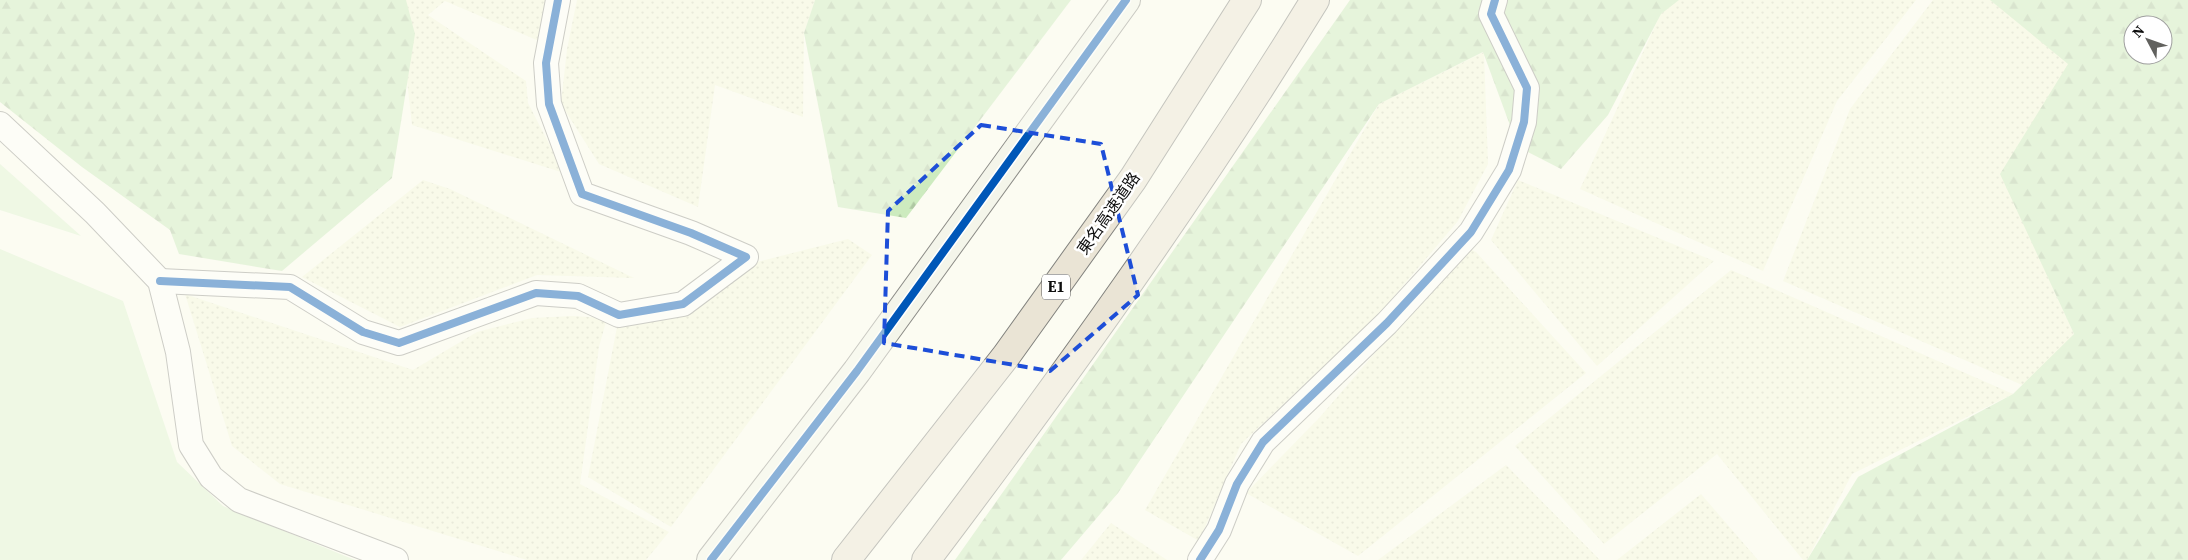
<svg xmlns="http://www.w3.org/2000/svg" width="2188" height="560" font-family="'Source Serif 4','Noto Sans JP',serif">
	<defs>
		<pattern id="farmland-dots" width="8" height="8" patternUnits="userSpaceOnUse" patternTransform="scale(1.25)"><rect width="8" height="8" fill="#f6f9de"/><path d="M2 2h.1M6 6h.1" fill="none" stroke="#d2d4bd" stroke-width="1.8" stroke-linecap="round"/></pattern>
		<pattern id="forest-firs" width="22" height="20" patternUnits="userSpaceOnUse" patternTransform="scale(1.25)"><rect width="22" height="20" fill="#cdebbf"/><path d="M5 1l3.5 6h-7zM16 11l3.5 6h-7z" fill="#afc8a3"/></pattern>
	</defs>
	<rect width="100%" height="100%" fill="#fcfcf2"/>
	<g fill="url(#farmland-dots)">
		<path d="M398 0H547L539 41 445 1 428 15 526 81 528 103 564 173 412 125Z"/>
		<path d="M577 0H815L804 33 803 117 715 85 698 207 599 164 561 104 567 49Z"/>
		<path d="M1667 0H1916L1837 101 1763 271 1580 189Z"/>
		<path d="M1933 0H1993L2078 57 2001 174 2074 334 2029 388 1783 281 1850 109Z"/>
		<path d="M1484 52 1488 164 1458 221 1378 315 1241 444 1199 541 1145 510 1379 104Z"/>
		<path d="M423 180 450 189 634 278 537 275 400 327 302 277Z"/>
		<path d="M1518 180 1714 261 1597 366 1491 240Z"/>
		<path d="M848 239 872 255 671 527 588 477 617 327 681 315 749 264Z"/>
		<path d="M1466 247 1476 252 1586 373 1358 556 1246 493 1320 417Z"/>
		<path d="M1731 270 2013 394 1852 474 1807 560H1803L1717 454 1604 544 1515 446Z"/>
		<path d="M185 294 413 370 477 332 532 318 572 316 607 318 599 347 580 484 669 532 646 560H527L280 484 232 446Z"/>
		<path d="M1506 465 1600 560H1378Z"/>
		<path d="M1701 494 1758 560H1617Z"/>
		<path d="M1111 523 1167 560H1081Z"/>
	</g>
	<g fill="#dff3d2">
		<path d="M0 164 81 236 0 210Z"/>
		<path d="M0 249 123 301 177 462 223 506 355 560H0Z"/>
	</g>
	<g fill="url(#forest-firs)" fill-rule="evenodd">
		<path d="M0 0H406L415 34 392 178 282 271 179 254 170 230 82 167 0 102Z"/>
		<path d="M815 0H1071L906 218 838 207 804 33Z"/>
		<path d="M1350 0H1679L1661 14 1608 115 1561 169 1518 147 1483 52 1379 104 1118 493 1061 560H955Z"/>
		<path d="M1990 0H2188V560H1807L1858 477 2013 394 2074 334 2000 174 2068 64ZM2133 25H2163V55H2133Z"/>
	</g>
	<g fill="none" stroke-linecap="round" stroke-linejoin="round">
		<g stroke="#959591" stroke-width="26">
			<g id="street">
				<path d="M0 124 95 213 160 281 178 352 191 445 211 477 239 500 396 560"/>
				<path d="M160 281 290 287 363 332 399 343 536 293 578 296 619 315 683 304 746 257 691 233 582 194 549 104 546 63 558 0"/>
				<path d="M1200 560 1219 530 1237 484 1263 442 1387 323 1471 232 1509 170 1524 122 1527 88 1491 14 1495 0"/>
			</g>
		</g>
		<g stroke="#8c8c87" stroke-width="30">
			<path id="secondary" d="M711 560 857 371 1126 0"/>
		</g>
		<g stroke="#82827e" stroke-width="30">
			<g id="highway">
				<path d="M846 560 1006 356 1133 179 1247 0"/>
				<path d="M926 560C1063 379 1196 194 1315 0"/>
			</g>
		</g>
		<use href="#street" stroke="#fffffd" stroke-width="24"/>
		<use href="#secondary" stroke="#f4f5ea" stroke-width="28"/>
		<use href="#highway" stroke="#eae4d5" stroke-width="28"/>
		<g stroke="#fff" stroke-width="11">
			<g id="cycleway">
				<path d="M160 281 290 287 363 332 399 343 536 293 578 296 619 315 683 304 746 257 691 233 582 194 549 104 546 63 558 0"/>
				<path d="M711 560 857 371 1126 0"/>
				<path d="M1200 560 1219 530 1237 484 1263 442 1387 323 1471 232 1509 170 1524 122 1527 88 1491 14 1495 0"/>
			</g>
		</g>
		<use href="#cycleway" stroke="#0057b8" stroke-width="8"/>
	</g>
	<path d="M0 0H2188V560H0ZM981 125 1101 144 1138 295 1050 371 884 343 888 211Z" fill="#fcfcf2" fill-opacity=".55" fill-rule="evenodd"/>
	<path fill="none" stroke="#1d4ed8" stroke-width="4" stroke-dasharray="10 6" stroke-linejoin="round" d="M981 125 1101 144 1138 295 1050 371 884 343 888 211Z"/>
	<g text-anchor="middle" stroke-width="5" stroke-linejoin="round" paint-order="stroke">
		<rect fill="#fff" stroke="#565656" stroke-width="1" x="1042" y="274.5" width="28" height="25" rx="4"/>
		<g font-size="15" font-weight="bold" fill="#0e0e0e">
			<text x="1056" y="292">E1</text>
		</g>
		<g font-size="16" fill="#0e0e0e" stroke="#fff">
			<text transform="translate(1108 213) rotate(-55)" y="6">東名高速道路</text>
		</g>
	</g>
	<g transform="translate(2148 40) rotate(311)"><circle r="24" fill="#ffffff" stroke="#9f9f9f"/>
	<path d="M0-4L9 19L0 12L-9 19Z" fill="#61615e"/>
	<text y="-8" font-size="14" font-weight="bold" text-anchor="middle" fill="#0e0e0e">N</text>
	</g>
</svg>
